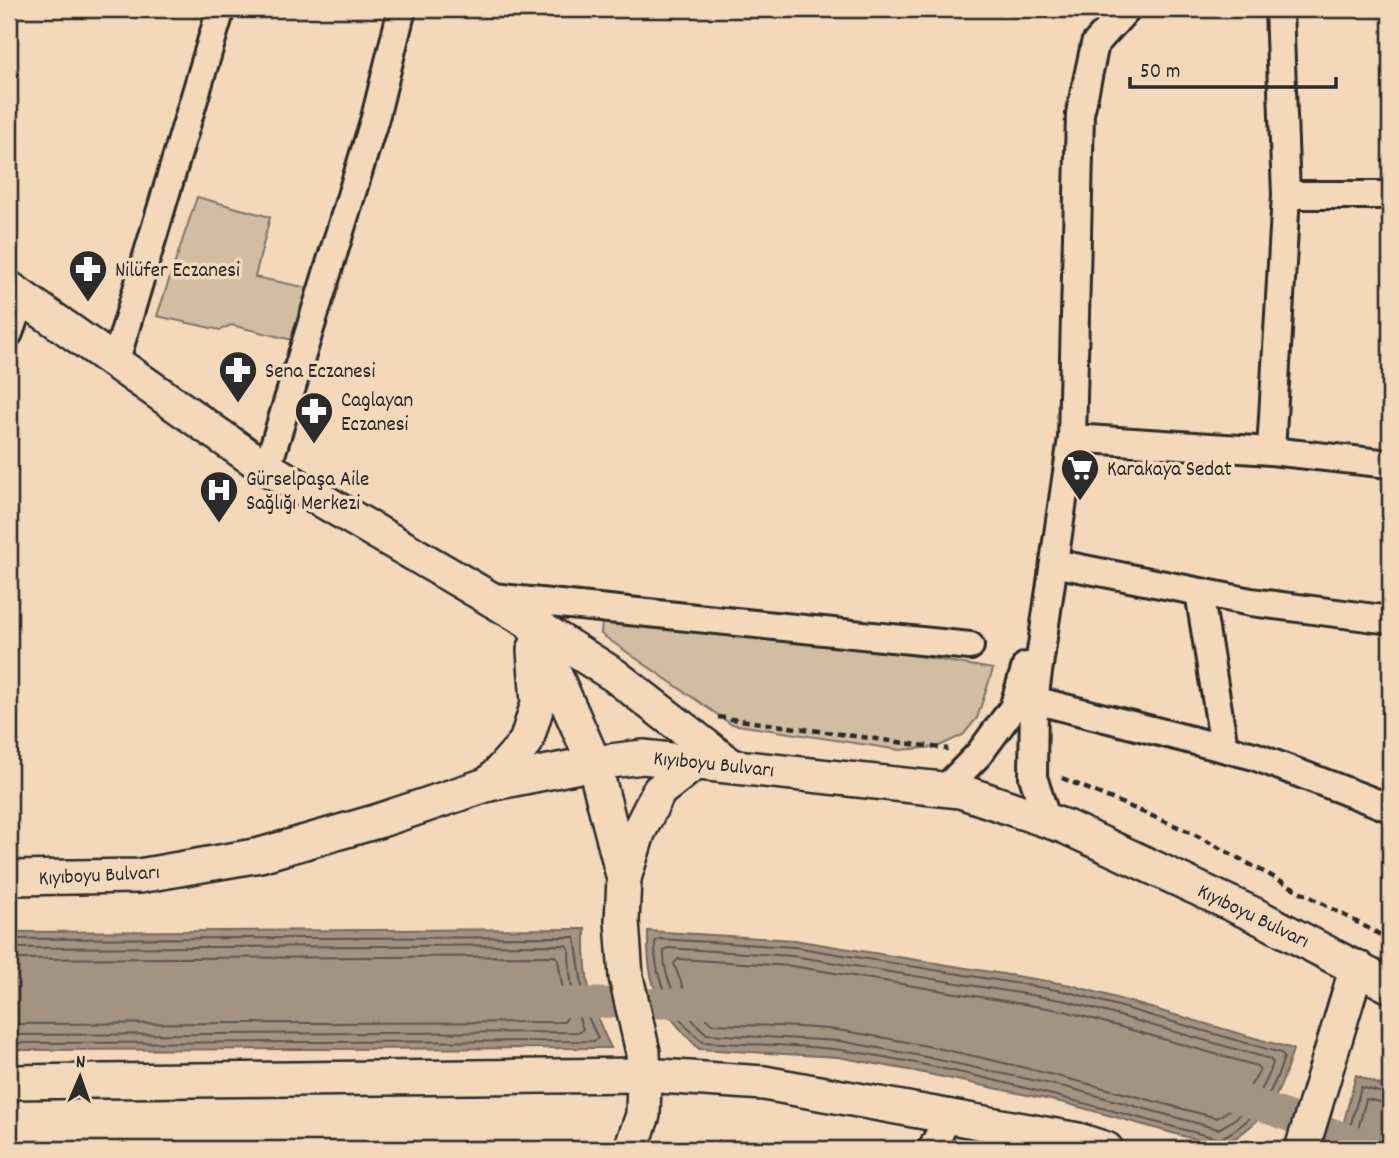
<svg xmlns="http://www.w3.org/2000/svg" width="1399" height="1158" font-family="Dekko,sans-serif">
	<rect width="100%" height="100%" fill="#f3d8ba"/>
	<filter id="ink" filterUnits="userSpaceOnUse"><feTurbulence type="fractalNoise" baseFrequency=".0143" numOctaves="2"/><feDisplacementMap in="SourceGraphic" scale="14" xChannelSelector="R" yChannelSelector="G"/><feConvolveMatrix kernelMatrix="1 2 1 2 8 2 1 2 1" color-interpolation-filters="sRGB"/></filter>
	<g filter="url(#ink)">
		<g fill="#d2bca2" stroke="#7e7466" stroke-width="2">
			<path d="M197 197 270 217 255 277 323 291 313 345 231 325 220 330 157 316Z"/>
			<path d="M602 619 773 631 993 669 977 718 963 735 937 747 900 750 731 724 601 634Z"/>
		</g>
		<g fill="#a49381" stroke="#74695f" stroke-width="2">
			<path d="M585 929C584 979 589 1004 611 1048L9 1050V932Z"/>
			<path d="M648 931 794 940 1071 985 1293 1049C1277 1103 1269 1116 1222 1147L1065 1103 914 1071 838 1057 699 1049C659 1007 647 991 648 931Z"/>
			<path d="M1356 1075 1390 1089V1149H1337Z"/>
		</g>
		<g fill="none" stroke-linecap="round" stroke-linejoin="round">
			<g stroke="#5b554d" stroke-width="2">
				<path d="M9 939 575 937 586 1013 598 1038 594 1041 9 1043"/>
				<path d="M659 939 794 947 1069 992 1281 1053 1284 1057C1273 1095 1256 1120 1220 1139 1094 1107 971 1069 841 1050 796 1044 748 1045 703 1042 672 1017 654 982 655 942Z"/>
				<path d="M9 948 566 945 569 948C569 975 573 1004 583 1029L580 1032 9 1035"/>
				<path d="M667 948 793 956 1067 1001 1270 1059 1273 1063C1264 1093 1247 1115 1218 1129L1069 1088 916 1055 840 1041 707 1034C683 1014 663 983 664 951Z"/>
				<path d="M9 959 555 956 558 959 567 1018 564 1022 9 1024"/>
				<path d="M678 959 792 966 1065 1011 1257 1066 1260 1070 1240 1103 1217 1118C1093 1085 971 1051 844 1031 801 1025 755 1026 712 1024L687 998 674 964Z"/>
				<path d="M1344 1149 1361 1087 1390 1095"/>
				<path d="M1353 1149 1366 1099 1390 1104"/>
			</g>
			<g stroke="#a49381" stroke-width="30">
				<path d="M550 1002 700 1004"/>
				<path d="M1230 1094 1374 1149"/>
			</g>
			<g stroke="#2b2b2b" stroke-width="32">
				<g id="minor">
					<path d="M1286 195H1390"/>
					<path d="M9 333 22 297"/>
					<path d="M115 363 221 9"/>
					<path d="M1072 438 1271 451 1390 464"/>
					<path d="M1271 451 1286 195 1279 9"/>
					<path d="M267 468 375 118 402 9"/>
					<path d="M1054 563 1251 602 1390 620"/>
					<path d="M1199 592 1224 747"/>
					<path d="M492 597 970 646"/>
					<path d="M1034 700 1254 756 1390 808"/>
					<path d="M944 790 979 754 1013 708 1026 666"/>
					<path d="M1047 821 1033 777 1034 700 1072 438 1080 114 1095 44 1127 9"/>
					<path d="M932 1149 948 1116"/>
				</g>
			</g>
			<g stroke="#2b2b2b" stroke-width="38">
				<g id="major">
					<path d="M9 288 260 464 532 623 594 763 624 879 622 921 626 977 643 1052 644 1075 643 1115 631 1149"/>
					<path d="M532 623 614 675 729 764"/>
					<path d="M489 784 526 742 538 703 534 650"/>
					<path d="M9 878 139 876 260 855 378 821 489 784 594 763 643 757 960 791 1066 827 1255 915 1390 986"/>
					<path d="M624 878 638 833 659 791 696 762"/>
					<path d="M9 1082 644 1075 764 1083 1078 1140 1106 1149"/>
					<path d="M1302 1149 1357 967"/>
				</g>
			</g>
			<g stroke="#2b2b2b" stroke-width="4.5" stroke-dasharray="7 5" stroke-linecap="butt">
				<path d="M718 717 948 749"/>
				<path d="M1062 778 1190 832 1390 940"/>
			</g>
			<use href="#minor" stroke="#f3d8ba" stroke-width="26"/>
			<use href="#major" stroke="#f3d8ba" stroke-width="33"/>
		</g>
	</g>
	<defs>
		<g id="pharmacy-pin" transform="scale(2.0125)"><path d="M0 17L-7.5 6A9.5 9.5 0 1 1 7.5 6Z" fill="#2b2b2b" stroke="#f3d8ba"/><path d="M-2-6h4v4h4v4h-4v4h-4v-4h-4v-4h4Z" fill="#fff"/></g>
		<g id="supermarket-pin" transform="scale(2.0125)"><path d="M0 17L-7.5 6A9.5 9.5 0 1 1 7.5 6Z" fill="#2b2b2b" stroke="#f3d8ba"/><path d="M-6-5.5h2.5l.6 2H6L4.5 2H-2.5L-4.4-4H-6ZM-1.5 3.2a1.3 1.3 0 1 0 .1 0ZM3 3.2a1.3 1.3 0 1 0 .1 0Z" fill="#fff"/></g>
		<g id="hospital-pin" transform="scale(2.0125)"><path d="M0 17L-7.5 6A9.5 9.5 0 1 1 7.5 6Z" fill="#2b2b2b" stroke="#f3d8ba"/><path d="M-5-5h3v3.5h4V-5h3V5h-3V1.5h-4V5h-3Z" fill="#fff"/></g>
	</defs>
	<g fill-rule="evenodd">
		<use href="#pharmacy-pin" x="88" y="269"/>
		<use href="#pharmacy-pin" x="238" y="370"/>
		<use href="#pharmacy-pin" x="314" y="411"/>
		<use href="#supermarket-pin" x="1080" y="468"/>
		<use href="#hospital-pin" x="219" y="490"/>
	</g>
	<g text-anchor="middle" stroke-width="7" stroke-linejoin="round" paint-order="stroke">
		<g font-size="21" fill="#2b2b2b" stroke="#f3d8ba" text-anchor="start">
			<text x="115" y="276">Nilüfer Eczanesi</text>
			<text x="265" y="377">Sena Eczanesi</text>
			<text x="341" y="406">Caglayan<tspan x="341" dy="24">Eczanesi</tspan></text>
			<text x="1107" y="475">Karakaya Sedat</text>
			<text x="246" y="485">Gürselpaşa Aile<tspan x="246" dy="24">Sağlığı Merkezi</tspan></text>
		</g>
		<g font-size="21" fill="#2b2b2b" stroke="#f3d8ba">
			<text transform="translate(714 763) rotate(6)" y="7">Kıyıboyu Bulvarı</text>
			<text transform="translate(99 874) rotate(-3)" y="7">Kıyıboyu Bulvarı</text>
			<text transform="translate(1254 915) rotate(26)" y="7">Kıyıboyu Bulvarı</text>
		</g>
	</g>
	<rect width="1399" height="1158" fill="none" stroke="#f3d8ba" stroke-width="35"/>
	<rect x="18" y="18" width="1364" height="1123" fill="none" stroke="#2b2b2b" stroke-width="2.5" filter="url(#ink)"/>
	<g transform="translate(80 1077) rotate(2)" stroke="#f3d8ba" stroke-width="5" paint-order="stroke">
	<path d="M0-5L12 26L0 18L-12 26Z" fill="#2b2b2b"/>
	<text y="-10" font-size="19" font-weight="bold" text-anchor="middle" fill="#2b2b2b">N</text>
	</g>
	<path d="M1130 77v10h206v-10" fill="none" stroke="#2b2b2b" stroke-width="3.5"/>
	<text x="1140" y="77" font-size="21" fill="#2b2b2b" stroke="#f3d8ba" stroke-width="5" paint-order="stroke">50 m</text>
</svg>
